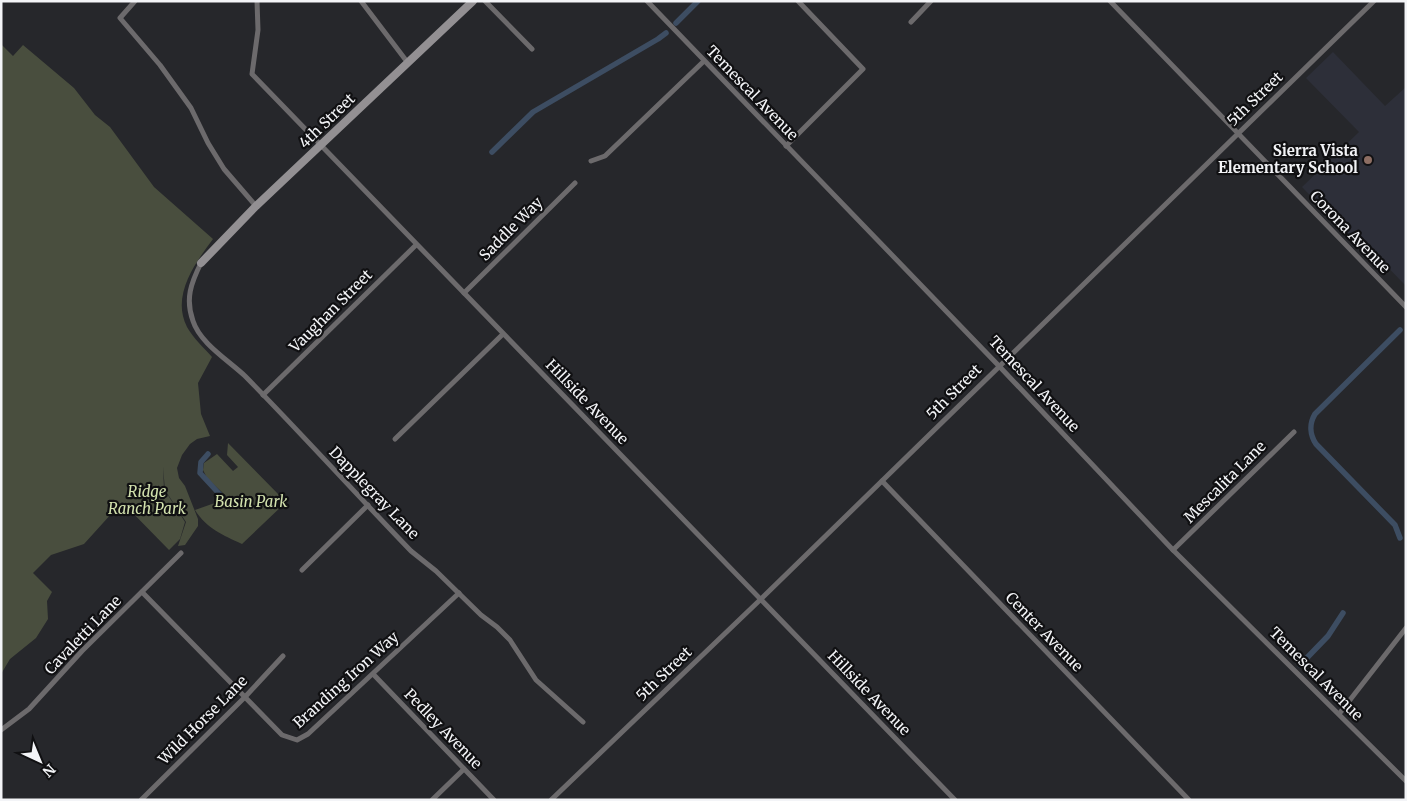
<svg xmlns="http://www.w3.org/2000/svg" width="1407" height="801" font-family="Merriweather,serif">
	<rect width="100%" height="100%" fill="#26272b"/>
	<path fill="#2d2f39" d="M1333 52 1385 106 1406 87V286L1375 254H1367L1302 187 1359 132 1306 78Z"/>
	<g fill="#494e3e">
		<path d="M1 44 13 56 23 45 74 88 95 115 110 127 154 187 213 239C195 263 171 296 187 327 193 338 204 348 212 357L198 383 201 414 210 436 197 439 190 444 182 455 177 468 179 478 185 486 198 519V526L185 545 178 546 186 522 165 490 163 467 164 489 185 522 180 539 169 550 122 502 84 544 51 555 33 573 52 592 47 601 48 619 36 638 10 659 1 674Z"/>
		<path d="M228 443 280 496 278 498 284 504 242 544C223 535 207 529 195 510L226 499V496L207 478 203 470 204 463 217 454 233 471 238 467 227 455Z"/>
	</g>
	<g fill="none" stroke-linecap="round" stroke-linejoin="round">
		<g stroke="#3d4d62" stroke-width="5.5">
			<path d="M676 23 698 1"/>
			<path d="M492 152 533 112 658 39 666 33"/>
			<path d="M208 454 201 462 200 473 224 499"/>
			<path d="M1400 538 1395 525 1316 444C1310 435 1309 424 1315 414L1400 330"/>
			<path d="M1300 665 1328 636 1343 613"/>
		</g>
		<g stroke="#6c6a6c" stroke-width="5">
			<path d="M135 1 120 18 160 65 191 108 208 143 224 169 256 206"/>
			<path d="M257 1 258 30 252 74 955 800"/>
			<path d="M361 1 408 63"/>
			<path d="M485 1 532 49"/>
			<path d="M647 1 999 366 1173 550 1406 781"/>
			<path d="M1110 1 1406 307"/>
			<path d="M911 22 931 1"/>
			<path d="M786 146 863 69 798 1"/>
			<path d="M591 161 605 156 704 61"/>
			<path d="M201 263C191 283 185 299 193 321 200 343 228 360 245 376 301 433 355 493 411 551L436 571 481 615 497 627 510 640 536 680 583 722"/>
			<path d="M464 293 575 183"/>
			<path d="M263 395 416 245"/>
			<path d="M395 439 503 334"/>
			<path d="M882 481 1189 800"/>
			<path d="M1173 550 1294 432"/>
			<path d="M302 570 368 505"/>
			<path d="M142 592 282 735 297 740 308 734 459 593"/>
			<path d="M374 675 494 800"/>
			<path d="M1339 714 1406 628"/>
			<path d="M1 730 29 709 82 651 181 553"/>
			<path d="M141 800 245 697 283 656"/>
			<path d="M432 800 464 769"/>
			<path d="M551 800 761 599 1374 1"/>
		</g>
		<path stroke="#939093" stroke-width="8" d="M201 263 256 206 473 1"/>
	</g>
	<circle fill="#8d6e63" stroke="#101012" stroke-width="2" cx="1368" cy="160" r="5"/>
	<g text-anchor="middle" stroke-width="4.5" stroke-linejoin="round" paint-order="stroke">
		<g font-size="15" fill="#f3f4f7" stroke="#101012">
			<text transform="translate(752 93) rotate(46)" y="5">Temescal Avenue</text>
			<text transform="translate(1255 99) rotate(-44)" y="5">5th Street</text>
			<text transform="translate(327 121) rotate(-44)" y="5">4th Street</text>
			<text transform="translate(511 229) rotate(-45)" y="5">Saddle Way</text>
			<text transform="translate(1350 232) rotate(46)" y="5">Corona Avenue</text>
			<text transform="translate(331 311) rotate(-45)" y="5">Vaughan Street</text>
			<text transform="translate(1034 384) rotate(47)" y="5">Temescal Avenue</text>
			<text transform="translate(954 392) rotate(-45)" y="5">5th Street</text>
			<text transform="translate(587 402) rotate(46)" y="5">Hillside Avenue</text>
			<text transform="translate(1225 482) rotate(-45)" y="5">Mescalita Lane</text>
			<text transform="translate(374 493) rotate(46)" y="5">Dapplegray Lane</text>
			<text transform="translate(1044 632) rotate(46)" y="5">Center Avenue</text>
			<text transform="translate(83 635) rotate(-46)" y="5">Cavaletti Lane</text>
			<text transform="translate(664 674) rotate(-44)" y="5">5th Street</text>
			<text transform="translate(1316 674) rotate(45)" y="5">Temescal Avenue</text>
			<text transform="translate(346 680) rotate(-42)" y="5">Branding Iron Way</text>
			<text transform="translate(869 693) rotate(46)" y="5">Hillside Avenue</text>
			<text transform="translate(203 720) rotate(-45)" y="5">Wild Horse Lane</text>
			<text transform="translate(443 729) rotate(46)" y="5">Pedley Avenue</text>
		</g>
		<g font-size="15" font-weight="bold" fill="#f3f4f7" stroke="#101012" text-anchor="end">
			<text x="1358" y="156">Sierra Vista<tspan x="1358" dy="17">Elementary School</tspan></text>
		</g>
		<g font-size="15" font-style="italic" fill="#d3e2ae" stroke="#101012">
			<text x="147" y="497">Ridge<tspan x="147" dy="17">Ranch Park</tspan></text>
			<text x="251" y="507">Basin Park</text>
		</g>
	</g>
	<rect width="1407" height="801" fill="none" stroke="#f3f4f7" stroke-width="5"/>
	<g transform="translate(40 761) rotate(136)" stroke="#101012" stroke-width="4" paint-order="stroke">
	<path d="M0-4L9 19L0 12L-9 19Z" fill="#f3f4f7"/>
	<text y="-8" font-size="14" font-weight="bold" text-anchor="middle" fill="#f3f4f7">N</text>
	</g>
</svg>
